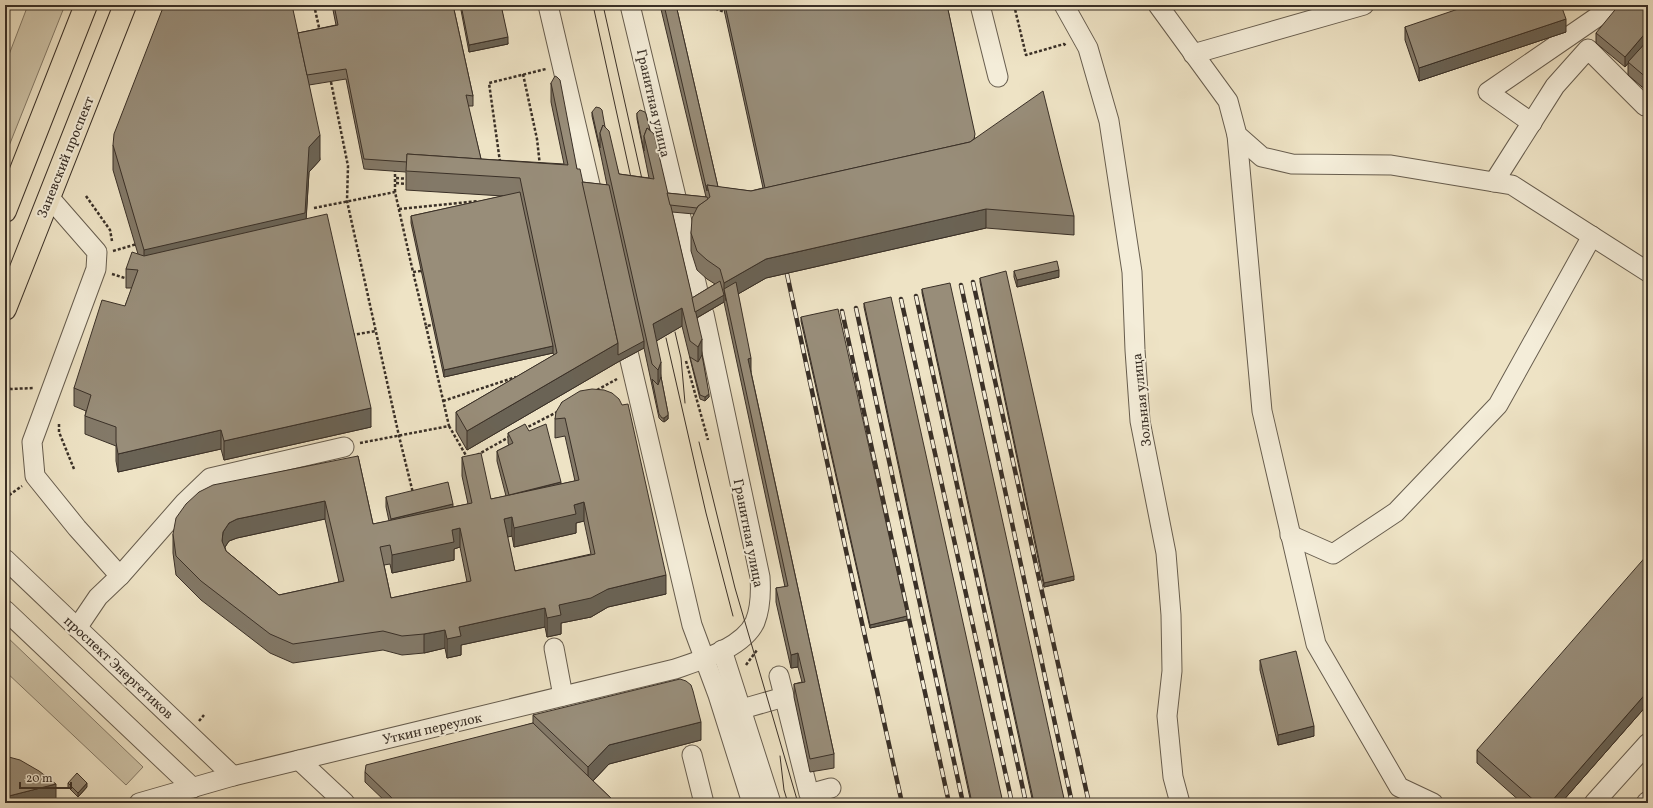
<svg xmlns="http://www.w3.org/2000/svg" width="1653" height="808" font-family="Vollkorn,serif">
	<rect width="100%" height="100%" fill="#eee3c5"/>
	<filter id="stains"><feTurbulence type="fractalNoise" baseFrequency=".005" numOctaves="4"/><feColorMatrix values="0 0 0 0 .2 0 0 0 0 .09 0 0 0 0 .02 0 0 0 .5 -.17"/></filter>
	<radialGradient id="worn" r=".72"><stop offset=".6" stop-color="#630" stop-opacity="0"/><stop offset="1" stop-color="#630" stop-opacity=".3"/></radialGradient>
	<g fill="#cfc5aa" stroke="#847a68">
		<path d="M28 5H65L5 156V65Z"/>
		<path d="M5 635 143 767 126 785 5 671Z"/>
	</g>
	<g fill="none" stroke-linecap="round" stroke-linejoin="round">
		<g stroke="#675d4e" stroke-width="21">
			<g id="minor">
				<path d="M548 5 591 189"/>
				<path d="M630 5 677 201"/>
				<path d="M980 5 998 77"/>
				<path d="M1064 5 1088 48 1109 121 1132 272 1135 350 1140 421 1166 553 1171 615 1172 671 1167 716 1173 777 1180 803"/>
				<path d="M1158 5 1228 101 1237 135 1262 157 1292 164 1391 165 1512 185 1648 272"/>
				<path d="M1193 54 1364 5"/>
				<path d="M1532 123 1488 92 1603 13 1609 5"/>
				<path d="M1237 135 1262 411 1316 644 1399 787 1433 803"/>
				<path d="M1494 182 1555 86 1588 49 1645 106"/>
				<path d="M49 197 97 252 96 269 32 442 35 476 77 528 120 576"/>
				<path d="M680 213 700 300"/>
				<path d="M629 356 692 625 718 695 752 803"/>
				<path d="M1290 535 1333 554 1396 512 1498 405 1592 236"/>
				<path d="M5 559 233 776"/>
				<path d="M5 610 193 788"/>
				<path d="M77 628 98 597 120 576 185 502 210 478 344 447"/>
				<path d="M554 648 563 696"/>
				<path d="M722 650 771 803"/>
				<path d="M779 676 809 794 831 788"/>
				<path d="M742 709 784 697"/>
				<path d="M692 755 704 803"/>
				<path d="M299 760 345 803"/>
				<path d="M139 803 233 776 675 669C701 660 743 648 755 622 761 607 761 592 760 577L704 314"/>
				<path d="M1594 803 1648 743"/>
				<path d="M1646 803 1648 801"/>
			</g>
		</g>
		<g stroke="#3a3027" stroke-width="24">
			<g id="major">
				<path d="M5 211 86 5"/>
				<path d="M5 309 125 5"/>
			</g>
		</g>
		<g stroke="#3a3027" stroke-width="2.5" stroke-dasharray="3 2" stroke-linecap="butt">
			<path d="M314 5 320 32"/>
			<path d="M706 5 727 13"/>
			<path d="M1014 5 1026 55 1064 44 1066 46"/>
			<path d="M523 74 537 139 540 166"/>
			<path d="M331 82 348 166 347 201 399 436 413 493"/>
			<path d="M500 162 489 83 546 69"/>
			<path d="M396 178 409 179"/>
			<path d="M396 183 408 184"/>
			<path d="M395 192V171"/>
			<path d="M86 196 110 230 112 241"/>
			<path d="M314 208 395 192 413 272"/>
			<path d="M399 209 478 201"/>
			<path d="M113 251 137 244"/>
			<path d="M421 271 413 272 426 326"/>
			<path d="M112 274 128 279"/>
			<path d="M352 335 376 331"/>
			<path d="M686 361 708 440"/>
			<path d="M5 387 11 389 34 388"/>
			<path d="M597 390 617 379"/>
			<path d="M443 401 516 377"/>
			<path d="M59 424V432L74 469"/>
			<path d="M449 426 468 459"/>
			<path d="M524 429 559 411"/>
			<path d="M360 443 449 426 426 326 433 325"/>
			<path d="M477 455 511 436"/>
			<path d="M5 498 22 486"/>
			<path d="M746 665 757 650"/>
			<path d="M199 721 204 715"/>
		</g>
		<use href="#minor" stroke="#f4edd9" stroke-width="19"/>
		<use href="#major" stroke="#eee3c5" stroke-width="22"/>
		<g stroke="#3a3027" stroke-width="1">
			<path d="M593 5 633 187"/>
			<path d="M603 5 644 188"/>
			<path d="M675 332 681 358 685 403"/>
			<path d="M666 338 706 513 733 616"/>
			<path d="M699 442 735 588 798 803"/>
			<path d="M780 756 784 790 788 803"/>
		</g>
		<g stroke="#3a3027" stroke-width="4.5">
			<g id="rail">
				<path d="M787 274 848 560 902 803"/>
				<path d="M973 282 1089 803"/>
				<path d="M961 285 1072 803"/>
				<path d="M916 296 1026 803"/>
				<path d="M901 299 1012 803"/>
				<path d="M856 308 963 803"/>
				<path d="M842 311 949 803"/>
			</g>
		</g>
		<use href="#rail" stroke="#f4edd9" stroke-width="3" stroke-dasharray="9" stroke-linecap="butt"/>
	</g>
	<g fill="#837968" stroke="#3a3027" fill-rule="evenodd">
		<path d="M332 5H453L473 96V106H468L481 159 564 164 551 102V83L577 169 582 182 607 185 600 151 592 116V112L605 127 619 174 649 178 637 119V113L650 130 667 193 706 197 660 5H676L718 187 751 191 763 188 723 5H947L975 139 1074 216V235L986 228 766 278 738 294 751 372 834 754V768L810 772 794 697V684L802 682 798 667 791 668 776 602V588L785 587 724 302 697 318 702 355 709 397 705 401 700 399 682 326 656 341 661 377 668 413V419L664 422 662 421 659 418 644 348 618 362 467 450 456 431V412L554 355 553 353 444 377 411 223V216L503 196 406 190V172L364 169 346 79 309 85 320 160 309 172 306 219 371 427 224 460 221 449 118 472 116 461V446L85 434V416L86 411 74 406V388L125 306 132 288H126V269L138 254 113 170V145L298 33 336 25ZM672 212 694 214 691 233V251L697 270 707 279 715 284 692 298Z"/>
		<path d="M460 5H501L508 44 469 52Z"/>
		<path d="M1648 5V92L1628 75V63L1625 67 1596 43V33Z"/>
		<path d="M1405 27 1566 32 1419 81 1405 40Z"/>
		<path d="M1014 271 1059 277 1017 287 1014 277Z"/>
		<path d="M980 278 1074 580 1044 587 980 282Z"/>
		<path d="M922 289 1065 803H1033L922 293Z"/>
		<path d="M864 303 1003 803H971L864 307Z"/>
		<path d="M801 317 907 620 870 628 801 321Z"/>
		<path d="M562 402 666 594 608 607 591 617 561 623V634L547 637 545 627 461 645V655L447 658 445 648 424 653 402 655 383 650 293 663 270 653 201 600 176 575 173 553V534L358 456 373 524 389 521 386 507V497L453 507 468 504 462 476V457L491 499 506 496 497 461V451L509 445 508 443V433L529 431 561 484 575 481 565 436 555 438V419ZM325 519 339 582 279 595 226 551 225 547 229 541 237 538ZM584 521 591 554 515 571 507 537 512 536 514 547 576 533V523ZM460 547 467 582 391 598 384 565 390 564 392 573 454 560V549Z"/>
		<path d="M1260 660 1314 736 1278 745 1260 670Z"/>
		<path d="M1648 704 1561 803H1522L1477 763V750Z"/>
		<path d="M533 715 701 740 609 764 593 781 616 803H387L365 782V772L533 723Z"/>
		<path d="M68 783 87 787 78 797 68 787Z"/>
	</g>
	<g fill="#6a6355" stroke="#3a3027">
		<path d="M1566 19V32L1419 81V68Z"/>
		<path d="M1648 30V40L1625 67V57Z"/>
		<path d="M508 37V44L469 52V45Z"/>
		<path d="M320 135V160L309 172 305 238 144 274V250L309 147Z"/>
		<path d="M986 209V228L766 278 726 301 724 289V283L766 259Z"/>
		<path d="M1059 270V277L1017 287V280Z"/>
		<path d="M724 295V302L693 320V313Z"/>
		<path d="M682 308V326L653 343V324Z"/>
		<path d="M702 339V358L698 365V347Z"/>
		<path d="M644 341V348L618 362 467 450V431L618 343Z"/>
		<path d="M553 346V353L444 377V370Z"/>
		<path d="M751 358V372L748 373V359Z"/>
		<path d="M661 362V381L658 389V370Z"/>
		<path d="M709 394V397L705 401V397Z"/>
		<path d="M371 408V427L224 460V441Z"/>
		<path d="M668 415V419L664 422V418Z"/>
		<path d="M221 430V449L118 472V454Z"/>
		<path d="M561 482V492L509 496Z"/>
		<path d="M325 501V519L237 538 229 541 223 550 222 541 223 532 229 523 237 519Z"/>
		<path d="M584 502V521L576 523V533L514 547V528L574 505Z"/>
		<path d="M453 504V514L391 529V519Z"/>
		<path d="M512 517V536L504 538V519Z"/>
		<path d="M460 528V547L454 549V560L392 573V555L452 530Z"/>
		<path d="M666 575V594L608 607 591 617 561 623V634L547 637V618L559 605 608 589Z"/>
		<path d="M1074 576V580L1044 587V583Z"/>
		<path d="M545 608V627L461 645V655L447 658V639L459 627Z"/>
		<path d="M907 616V620L870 628V625Z"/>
		<path d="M445 630V648L424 653V634Z"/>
		<path d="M798 653V667L791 668V655Z"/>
		<path d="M1648 691V704L1561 803H1550Z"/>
		<path d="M701 722V740L609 764 588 786V767L609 745Z"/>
		<path d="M1314 726V736L1278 745V735Z"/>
		<path d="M87 783V787L78 797V793Z"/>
		<path d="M56 784V803H5V797Z"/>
	</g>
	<g fill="#988d79" stroke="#3a3027" fill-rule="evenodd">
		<path d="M164 5H292L320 135 309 147 305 213 144 250 113 145 114 134Z"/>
		<path d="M334 5H453L473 96 466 95 481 159 407 154V162L364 159 346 69 307 75 298 33 338 25Z"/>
		<path d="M461 5H501L508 37 469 45Z"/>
		<path d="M664 5H676L718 187 707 185V191Z"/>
		<path d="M725 5H947L975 134 974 139 970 142 765 188Z"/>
		<path d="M1470 5H1561L1566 19 1419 68 1405 27Z"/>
		<path d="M1619 5H1648V30L1625 57 1596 33Z"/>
		<path d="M1648 40V79L1628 62Z"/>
		<path d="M555 76 557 77 560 80 577 169H580L618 343 467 431 456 412 557 353 532 235 520 178 406 171 407 154 568 165 551 83Z"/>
		<path d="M1043 91 1074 216 986 209 766 259 724 283 720 269 707 260 697 251 691 233 692 218 698 206 710 197 707 185 751 191 970 142Z"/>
		<path d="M596 107 600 108 602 110 605 127 603 125 600 133V148L592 112Z"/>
		<path d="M640 110 645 112 646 114 650 130 647 128 644 136V151L637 116V113Z"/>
		<path d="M603 125 609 131 619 174 654 179 644 136 647 128 654 134 702 339 698 347 690 341 682 308 653 324 661 362 658 370 652 364 600 133Z"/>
		<path d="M582 182 609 185 644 341 618 355V343Z"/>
		<path d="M520 192 553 346 444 370 411 216Z"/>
		<path d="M667 193 707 197 708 199 698 206 697 208 670 205Z"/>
		<path d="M327 214 371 408 224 441 221 430 118 454 116 442V427L85 416 91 395 74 388 102 300 125 306 138 270 126 269 132 252 144 256Z"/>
		<path d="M1057 261 1059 270 1017 280 1014 271Z"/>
		<path d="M1006 271 1074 576 1044 583 980 278Z"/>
		<path d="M720 281 724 295 695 312 692 298Z"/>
		<path d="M736 282 751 358 748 359 834 754 810 759 794 684 805 682 798 653 791 655 776 588 788 586 724 289Z"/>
		<path d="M950 283 1065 803H1034L922 289Z"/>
		<path d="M891 297 1003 803H972L864 303Z"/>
		<path d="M838 309 907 616 870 625 801 317Z"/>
		<path d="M702 355 709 394 705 397 700 395 690 357 698 362Z"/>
		<path d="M661 377 668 413V415L664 418H662L659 414 652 379 658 385Z"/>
		<path d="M592 389 604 390 612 393 619 399 622 405 628 404 666 575 608 589 591 598 559 605 561 615 547 618 545 608 459 627 461 636 447 639 445 630 424 634 402 636 383 631 293 644 270 634 201 581 176 556 173 534 176 518 186 504 199 492 213 485 358 456 373 524 472 503 462 457 481 453 491 499 579 480 565 418 555 419 556 412 562 402 580 391ZM325 501 344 581 279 595 226 551 222 541 223 532 229 523 237 519ZM584 502 595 554 515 571 504 519 512 517 514 528 576 514 574 505ZM460 528 471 581 391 598 380 547 390 545 392 555 454 542 452 530Z"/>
		<path d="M525 424 529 431 546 424 561 482 509 495 497 451 513 443 508 433Z"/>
		<path d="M448 482 453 504 391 519 386 497Z"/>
		<path d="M1648 554V691L1550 803H1537L1477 750Z"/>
		<path d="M1296 651 1314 726 1278 735 1260 660Z"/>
		<path d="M680 679 686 681 691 685 693 691 701 722 609 745 588 767 533 715Z"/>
		<path d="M533 723 616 803H391L394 800 365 772 366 765Z"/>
		<path d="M5 756 20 760 39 771 56 784 5 797Z"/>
		<path d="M77 773 87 783 78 793 68 783Z"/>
	</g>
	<g text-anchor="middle" stroke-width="4" stroke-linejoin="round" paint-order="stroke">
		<g font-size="14" fill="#3a3027" stroke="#f4edd9">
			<text transform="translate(654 103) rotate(77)" y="5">Гранитная улица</text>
			<text transform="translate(65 157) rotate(-68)" y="5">Заневский проспект</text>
			<text transform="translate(1141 400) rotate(-96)" y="5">Зольная улица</text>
			<text transform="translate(749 533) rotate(79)" y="5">Гранитная улица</text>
			<text transform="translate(119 667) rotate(43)" y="5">проспект Энергетиков</text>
			<text transform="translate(432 728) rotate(-13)" y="5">Уткин переулок</text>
		</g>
	</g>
	<rect width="1653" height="808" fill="none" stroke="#eee3c5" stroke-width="20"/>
	<rect x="6" y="6" width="1641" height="796" fill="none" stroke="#3a3027" stroke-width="2"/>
	<rect x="10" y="10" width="1633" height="788" fill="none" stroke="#3a3027"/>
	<path d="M20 782v6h51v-6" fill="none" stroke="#3a3027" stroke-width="2"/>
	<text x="26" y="782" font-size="12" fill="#3a3027" stroke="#f4edd9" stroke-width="3" paint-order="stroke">20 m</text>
	<rect width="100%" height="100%" filter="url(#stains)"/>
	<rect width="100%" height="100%" fill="url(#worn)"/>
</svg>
